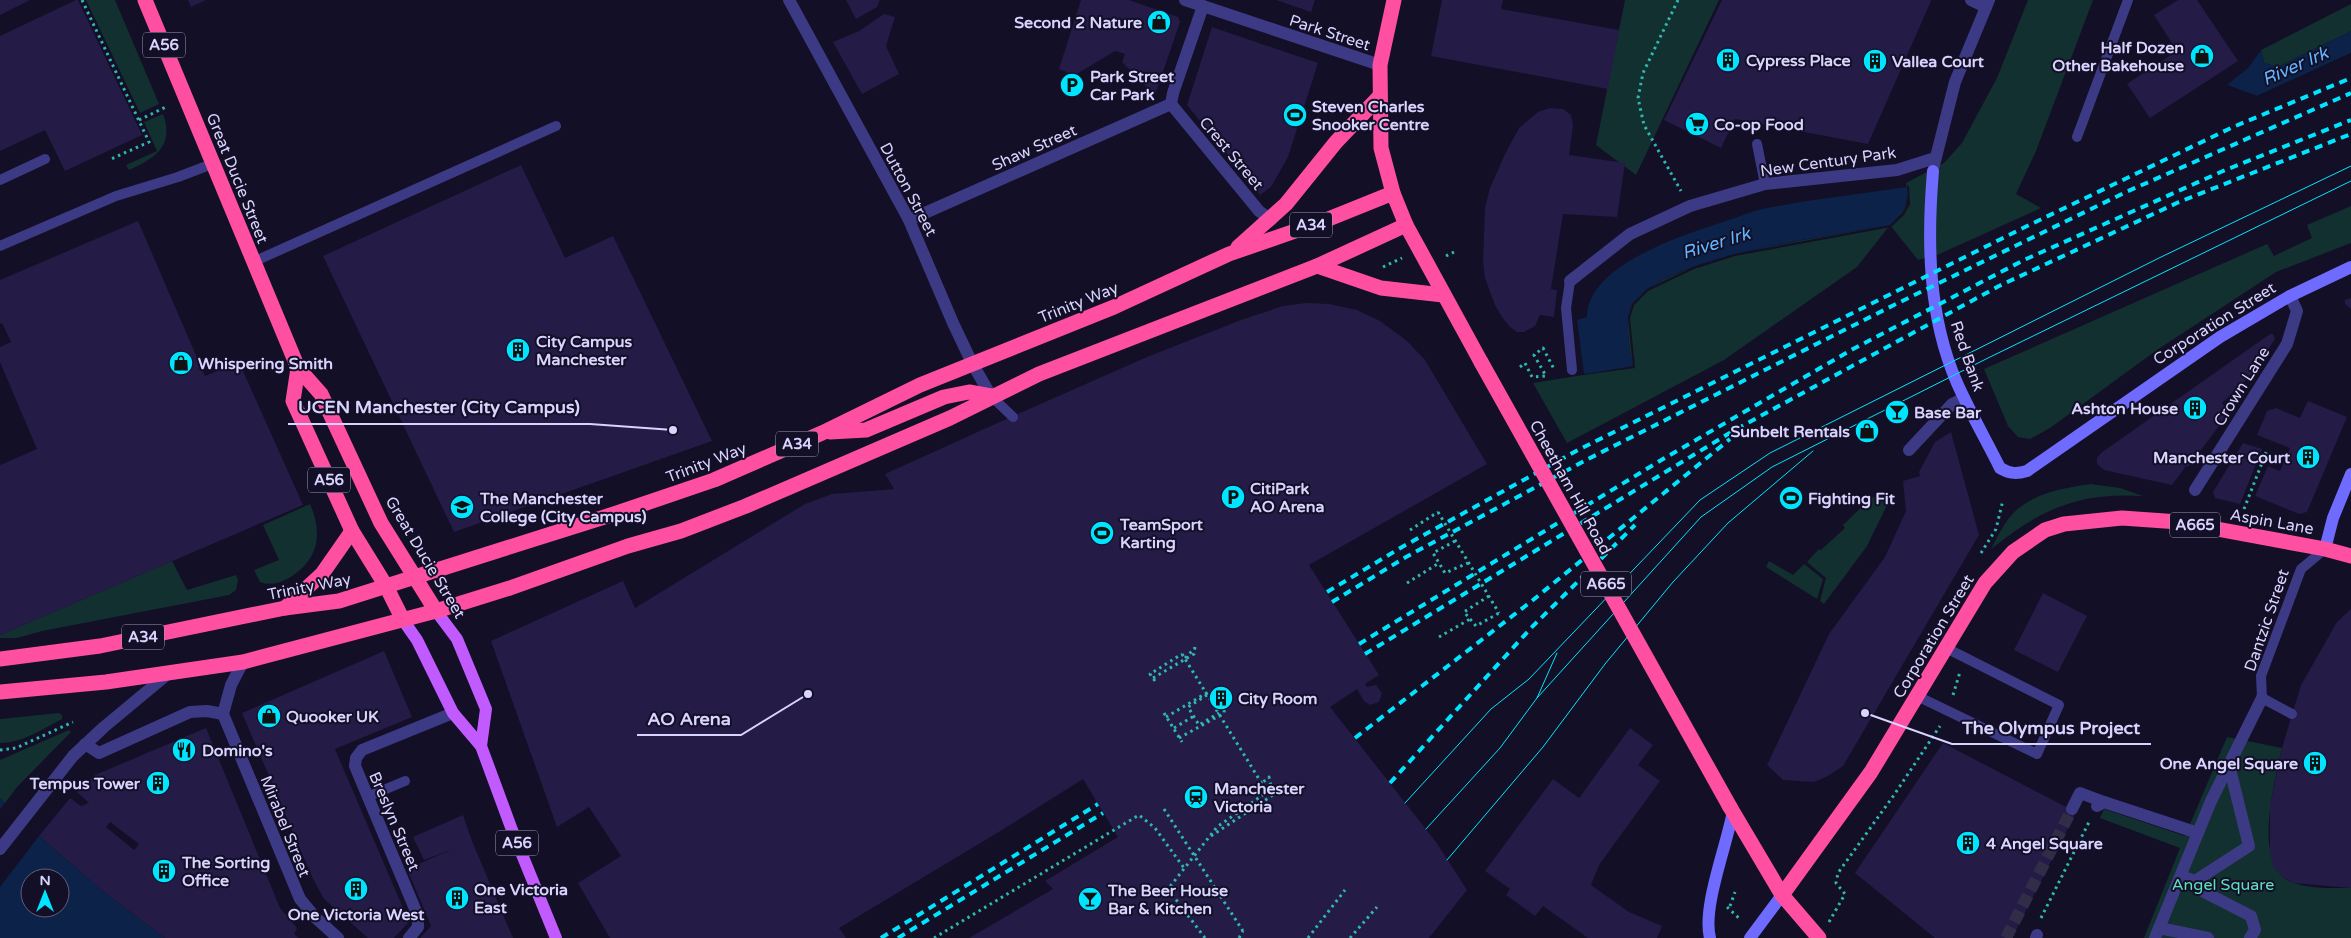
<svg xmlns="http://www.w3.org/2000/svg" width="2351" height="938" font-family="'Varela Round',sans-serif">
	<rect width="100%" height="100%" fill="#130f26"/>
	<g fill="#12302f">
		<path d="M86 0H115L159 104 140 113Z"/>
		<path d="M1625 0H1719L1636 175 1596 145Z"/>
		<path d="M2028 0H2093L2036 151 2016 194 2041 208 1937 255 1918 260 1890 225 1857 267 1724 360 1567 443 1533 383 1633 367C1630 350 1623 317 1633 303 1667 256 1832 236 1890 225L1908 203 1906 183 1944 163 1962 143 1997 78Z"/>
		<path d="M2351 4V31L2278 67 2264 63 2261 50Z"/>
		<path d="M163 114C175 146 154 159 129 170L126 165 157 151 144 122Z"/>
		<path d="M2351 206V243L2276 272 2157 350 2050 428 2030 439 2018 437 2008 426 1984 369 2267 244 2274 256 2312 238 2307 225Z"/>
		<path d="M2091 484 2120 488 2143 496C2078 492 2041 509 1991 549 1997 538 2002 527 2009 518 2028 494 2062 488 2091 484Z"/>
		<path d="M1877 496H1882L1887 505 1867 546 1824 604 1820 601 1826 578 1807 562 1819 549 1821 550 1845 528 1843 525 1871 498Z"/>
		<path d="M310 504C323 534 319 560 289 578 280 583 270 586 260 582L254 570 279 560 263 525Z"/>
		<path d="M172 561 187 590 236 575 238 580 236 590 229 595 42 631 17 638H0V635Z"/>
		<path d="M1769 561 1793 575 1804 564 1823 579 1817 599 1766 567Z"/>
		<path d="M59 713 62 715V719C44 728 21 744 0 743V719Z"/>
		<path d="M69 730 71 732 17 787 5 803 0 798V760Z"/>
		<path d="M2227 737 2282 748C2275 781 2250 868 2294 883 2311 889 2333 888 2351 888V938H2144L2180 848 2100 818 2104 809 2185 836Z"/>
	</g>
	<g fill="#0c2248" fill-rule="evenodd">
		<path d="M2351 31V53L2257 96 2227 85 2248 68 2261 50 2264 63 2278 67Z"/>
		<path d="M1907 187C1908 207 1904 211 1890 225 1831 236 1668 255 1633 303 1623 317 1630 350 1633 367L1584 374 1577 320 1587 317C1587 265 1683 235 1723 222 1738 217 1752 211 1767 208 1813 199 1861 194 1907 187Z"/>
		<path d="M0 798 39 836 104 892 165 938H0ZM30 878H60V908H30Z"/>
	</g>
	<g fill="#130f26">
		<path d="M2351 53V55L2257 99 2225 86 2227 85 2257 96Z"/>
		<path d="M1907 184 1909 187 1910 204 1904 215 1891 227 1735 256 1694 269 1648 291 1634 305 1630 318 1635 368 1582 375 1633 366 1628 318 1632 304 1647 289 1693 267 1734 254 1890 225 1902 213 1908 203Z"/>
		<path d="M5 803 39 836 0 887V809Z"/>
	</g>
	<g fill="#241b47" fill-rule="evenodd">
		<path d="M0 0H30L0 15Z"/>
		<path d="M76 0H78L142 135 65 171 45 130 0 151V36Z"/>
		<path d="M188 0H206L191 7Z"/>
		<path d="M846 0H880L877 7 856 19Z"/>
		<path d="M1081 0H1129L1178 17 1180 22 1155 95 1122 62 1125 54 1115 51 1075 75 1059 69Z"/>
		<path d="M1276 0H1315L1311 12Z"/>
		<path d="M1442 0H1503L1501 9 1619 30 1608 89 1431 56Z"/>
		<path d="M1722 0H1930L1931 1 1868 144 1735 119 1721 148 1664 120Z"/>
		<path d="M2178 0H2197L2238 61 2150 118 2127 84 2177 51 2154 15Z"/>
		<path d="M884 14 895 17 886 46 899 74 862 94 833 42 859 31Z"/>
		<path d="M1212 27 1318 63 1288 157 1271 187 1260 195 1187 105Z"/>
		<path d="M1550 108 1563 109 1571 115 1573 125 1569 155 1625 163 1617 217 1563 214 1551 289 1557 290 1554 317 1540 315 1535 326 1524 332H1517L1510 327 1502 317 1495 305 1485 278 1483 262 1485 208 1490 188 1505 154 1519 128 1538 112Z"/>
		<path d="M521 165 565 258 613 236 712 441 454 532 323 256Z"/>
		<path d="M138 221 205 376 239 362 303 505 0 635V465L37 449 0 362V347L11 342 2 323 0 324V280Z"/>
		<path d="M2351 298V309L2345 304V300Z"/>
		<path d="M1306 303 1329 304 1357 310 1380 321 1407 341 1425 360 1487 464 1309 565 1379 675 1365 684 1367 687 1376 685 1382 693 1379 702 1370 705 1364 701 1357 689 1330 707 1436 842 1467 890 1429 938H969L1053 889 1045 881 1118 837 1083 779 1002 830 839 928 846 938H610L578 883 621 856 589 807 557 827 491 641 623 581 635 608 805 504 832 494 894 489 885 474 993 425 1147 357 1241 320 1283 306Z"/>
		<path d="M2270 334H2273L2275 339 2252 374 2222 403 2229 413 2188 467 2186 466 2172 485 2104 470 2097 464V458L2101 453Z"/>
		<path d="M2308 401 2347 417 2307 512 2299 514 2255 496 2268 466 2280 471 2290 448 2257 435 2267 411 2276 408 2300 418Z"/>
		<path d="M1951 432 1979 535 1843 766 1828 776 1814 782 1783 780 1767 765 1829 634 1885 557 1906 511 1903 481 1920 476 1919 472 1935 442Z"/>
		<path d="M2243 443 2262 449 2240 504 2215 498 2213 492Z"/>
		<path d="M2043 593 2087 616 2058 672 2014 650Z"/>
		<path d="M2351 609V888L2293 883 2281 875 2273 866 2270 851V805L2282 748 2301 685 2337 622Z"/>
		<path d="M384 651 412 717 335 749 409 922 394 938H368L324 899 313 879 242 713Z"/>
		<path d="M206 728 280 908 297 928 294 934 299 938H165L104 892 39 836 70 798 81 806 89 803 77 792 95 775ZM110 822 139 844 134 850 106 827Z"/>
		<path d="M1630 728 1653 745 1638 765 1660 781 1599 865 1591 885 1629 912 1662 926 1657 938H1588L1543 906 1535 916 1506 895 1510 889 1485 871 1553 779 1579 798Z"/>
		<path d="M1943 743 2076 812 2012 938H1935L1855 873Z"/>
		<path d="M463 815 472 841 513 938H420L431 926 407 869 453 849 424 860 413 837Z"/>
	</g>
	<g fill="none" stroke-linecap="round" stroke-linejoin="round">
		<path stroke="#312d47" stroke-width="12" stroke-dasharray="12 6" stroke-linecap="butt" d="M2006 938 2072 809"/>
		<g stroke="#2fb8b0" stroke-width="3" stroke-dasharray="2.5 4" stroke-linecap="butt">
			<path d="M82 0 149 142 111 159"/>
			<path d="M1678 0 1643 73 1638 98 1644 125 1681 191"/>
			<path d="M139 120 168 106"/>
			<path d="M1446 256 1454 252"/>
			<path d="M1383 267 1402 258"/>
			<path d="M1520 367 1525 363 1532 377 1546 376 1534 355 1543 348 1554 369"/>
			<path d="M2244 509 2267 450"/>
			<path d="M1410 530 1438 512"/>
			<path d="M1455 541 1433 553 1445 573 1468 563"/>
			<path d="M1981 553 1996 529 2003 500"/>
			<path d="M1407 583 1439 563"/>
			<path d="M1489 596 1464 612 1476 626 1499 613"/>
			<path d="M1439 637 1470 619"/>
			<path d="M1185 658 1195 648"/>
			<path d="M1153 678 1194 654 1195 647"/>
			<path d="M1155 681 1150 674 1182 654"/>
			<path d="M1207 695 1188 707 1199 725 1219 713"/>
			<path d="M1953 695 1960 672"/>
			<path d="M1216 708 1225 703"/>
			<path d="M1164 713 1182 742"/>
			<path d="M1166 717 1210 691 1225 702"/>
			<path d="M1174 728 1194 716"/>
			<path d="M1179 738 1224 713 1225 702"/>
			<path d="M0 750 16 748 73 722"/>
			<path d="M1211 836 1273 795 1269 777 1262 783"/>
			<path d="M1730 906 1735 892"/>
			<path d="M1727 907 1741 920"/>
			<path d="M2041 918 2090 820"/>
			<path d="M1829 922 1845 894 1836 883 1838 873 1894 795 1940 726"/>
			<path d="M934 938 1139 815 1155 828 1184 868"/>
			<path d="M1205 938 1168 889 1217 827 1267 792"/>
			<path d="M1239 938 1243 931"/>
			<path d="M1308 938 1345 890"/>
			<path d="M1350 938 1377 907"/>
		</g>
		<g stroke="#3d3a85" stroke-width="10">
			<path d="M2077 137 2128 0"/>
			<path d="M1757 144 1765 184"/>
			<path d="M0 180 45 159"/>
			<path d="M0 246 116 196 178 177 212 164"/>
			<path d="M253 262 556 126"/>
			<path d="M1570 281 1566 308 1572 370"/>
			<path d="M991 396 1013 417"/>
			<path d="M1917 696 2037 754 2059 705 1946 648"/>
			<path d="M2292 714 2262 698 2261 676 2301 569 2325 549"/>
			<path d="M367 797 405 781"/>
		</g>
		<g stroke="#3d3a85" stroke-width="12">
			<path d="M789 0 909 220 953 323 972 363 991 396"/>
			<path d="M1185 0 1380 65"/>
			<path d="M1971 0 1986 7"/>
			<path d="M1171 104 1259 211 1271 220"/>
			<path d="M1171 104 1173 93 1203 6"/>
			<path d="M1934 165 1955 82 1989 0"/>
			<path d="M909 220 1171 104"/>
			<path d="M1570 281 1630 234 1690 206 1765 184 1897 170 1935 158"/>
			<path d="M1909 450 1952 404 1964 398"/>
			<path d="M2195 490 2287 344 2297 311 2290 296"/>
			<path d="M243 662 231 685 223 714 300 899 316 918 338 938"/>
			<path d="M85 744 99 753 190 712 207 711 223 714"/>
			<path d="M2097 806 2104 802 2198 833"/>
			<path d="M2072 809 2080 793 2104 802"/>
			<path d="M0 849 73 756 104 727 169 673"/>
			<path d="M2187 878 2195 881 2204 892 2251 916 2255 930 2250 938"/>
			<path d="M2195 881 2249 846 2229 765"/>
			<path d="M2159 928 2208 938"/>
			<path d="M409 938 418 927V916L355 766 356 758 362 750 453 713"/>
			<path d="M2036 938 2037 935"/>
			<path d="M2155 938 2211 801 2262 698"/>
		</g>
		<g stroke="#6f6bff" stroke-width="12">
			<path d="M1933 171C1927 242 1928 316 1957 383 1970 412 1986 440 2000 468 2010 474 2017 474 2027 471L2220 337 2290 296 2351 267"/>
			<path d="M2325 549 2333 518 2351 474"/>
			<path d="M1710 938C1702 907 1727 845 1733 811"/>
			<path d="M1750 938 1782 895"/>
		</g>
		<g stroke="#c25bff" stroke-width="12">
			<path d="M436 611 457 639 486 709 481 746"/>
			<path d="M403 620 417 640 453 713 481 746 512 830 556 938"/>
		</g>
		<g stroke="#ff4fa3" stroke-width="15">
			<path d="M145 0 298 368 321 394 381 523 436 611"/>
			<path d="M1394 0 1380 65 1381 148 1393 193 1406 225 1481 362"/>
			<path d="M1238 247 1286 204 1336 142 1379 97"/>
			<path d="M1317 266 1381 288 1443 295"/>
			<path d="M298 368 293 401 352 531 386 586 403 620"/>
			<path d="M830 432 866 430 944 397 969 392 991 396"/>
			<path d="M285 608 322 574 352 531"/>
			<path d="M0 659 100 646 285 608 339 601 617 513 714 480 822 433 920 385 1114 307 1229 254 1321 222 1393 193"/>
			<path d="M0 692 106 682 243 662 436 611 510 588 628 546 681 531 746 506 950 418 1039 374 1317 266 1406 225"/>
			<path d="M1730 807 1782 895 1819 938"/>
			<path d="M1782 895 1871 772 1985 583 2013 552 2045 530 2064 524 2122 518 2179 522 2325 549 2351 556"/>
		</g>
		<g stroke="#00e5ff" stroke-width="1">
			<path d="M1537 698 1701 517 1772 467 1988 358 2351 181"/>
			<path d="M1405 803 1491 709 1529 679 1700 500 1770 453 2159 258 2351 166"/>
			<path d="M1426 829 1500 748 1537 698 1557 653"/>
			<path d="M1447 860 1543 747 1605 664 1673 582 1728 523 1813 451"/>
		</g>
		<g stroke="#00e5ff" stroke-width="4" stroke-dasharray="8 6" stroke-linecap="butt">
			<path d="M1327 592 1402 547 1578 450 2021 229 2233 127 2351 78"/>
			<path d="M1332 602 1406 557 1588 459 1894 305 2126 192 2351 93"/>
			<path d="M1359 644 1663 459 1853 349 2024 260 2223 171 2351 120"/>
			<path d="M1365 654 1733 431 1999 286 2179 202 2351 134"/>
			<path d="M1355 738 1533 600 1730 439"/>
			<path d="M1390 783 1531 628 1635 525"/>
			<path d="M881 938 1098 804"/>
			<path d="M898 938 1103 813"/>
		</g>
		<g stroke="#2fb8b0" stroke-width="3" stroke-dasharray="2.5 4" stroke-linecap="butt">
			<path d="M1438 512 1499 613"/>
			<path d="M1182 654 1267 792"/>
			<path d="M1164 809 1243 931"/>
		</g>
		<path stroke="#ff4fa3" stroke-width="15" d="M1481 362 1730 807"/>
	</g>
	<defs>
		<g id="shop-disc" transform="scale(1.25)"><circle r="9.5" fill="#00e5ff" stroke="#130f26"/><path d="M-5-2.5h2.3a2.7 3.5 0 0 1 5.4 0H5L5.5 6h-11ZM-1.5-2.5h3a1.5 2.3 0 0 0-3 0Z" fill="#111"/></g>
		<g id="building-disc" transform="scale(1.25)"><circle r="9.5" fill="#00e5ff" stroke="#130f26"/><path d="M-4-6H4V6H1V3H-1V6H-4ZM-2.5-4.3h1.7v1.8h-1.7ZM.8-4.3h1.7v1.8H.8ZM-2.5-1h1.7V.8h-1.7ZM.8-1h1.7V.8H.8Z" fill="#111"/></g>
		<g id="parking-disc" transform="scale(1.25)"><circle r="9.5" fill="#00e5ff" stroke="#130f26"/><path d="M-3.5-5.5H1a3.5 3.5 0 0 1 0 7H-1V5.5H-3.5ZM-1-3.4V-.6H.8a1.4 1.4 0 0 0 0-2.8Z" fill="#111"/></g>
		<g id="stadium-disc" transform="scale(1.25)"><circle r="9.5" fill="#00e5ff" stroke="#130f26"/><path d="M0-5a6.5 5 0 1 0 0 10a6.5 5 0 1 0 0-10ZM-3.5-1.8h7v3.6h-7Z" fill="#111"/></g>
		<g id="supermarket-disc" transform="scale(1.25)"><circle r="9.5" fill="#00e5ff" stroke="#130f26"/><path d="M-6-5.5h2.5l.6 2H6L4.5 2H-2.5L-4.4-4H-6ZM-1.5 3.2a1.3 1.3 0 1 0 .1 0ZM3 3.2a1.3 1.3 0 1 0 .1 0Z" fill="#111"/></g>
		<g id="bar-disc" transform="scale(1.25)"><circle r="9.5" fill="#00e5ff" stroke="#130f26"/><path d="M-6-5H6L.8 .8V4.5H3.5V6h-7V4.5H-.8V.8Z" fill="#111"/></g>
		<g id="university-disc" transform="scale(1.25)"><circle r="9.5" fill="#00e5ff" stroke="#130f26"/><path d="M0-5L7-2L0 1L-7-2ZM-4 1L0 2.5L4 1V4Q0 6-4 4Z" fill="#111"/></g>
		<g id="restaurant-disc" transform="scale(1.25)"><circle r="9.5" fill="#00e5ff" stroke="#130f26"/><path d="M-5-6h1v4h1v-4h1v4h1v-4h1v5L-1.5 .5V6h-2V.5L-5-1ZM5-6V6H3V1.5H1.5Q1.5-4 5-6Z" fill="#111"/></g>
		<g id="station-disc" transform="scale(1.25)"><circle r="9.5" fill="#00e5ff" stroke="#130f26"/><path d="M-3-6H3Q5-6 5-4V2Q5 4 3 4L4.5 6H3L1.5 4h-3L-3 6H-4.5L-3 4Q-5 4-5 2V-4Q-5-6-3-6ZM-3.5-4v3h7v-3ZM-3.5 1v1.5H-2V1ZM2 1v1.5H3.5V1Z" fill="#111"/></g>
	</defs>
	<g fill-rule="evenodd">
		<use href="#shop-disc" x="1159" y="22"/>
		<use href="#shop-disc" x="2202" y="56"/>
		<use href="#building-disc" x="1728" y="60"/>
		<use href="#building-disc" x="1875" y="61"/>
		<use href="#parking-disc" x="1072" y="85"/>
		<use href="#stadium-disc" x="1295" y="115"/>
		<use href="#supermarket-disc" x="1697" y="124"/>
		<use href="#building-disc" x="518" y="350"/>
		<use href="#shop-disc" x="181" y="363"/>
		<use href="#building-disc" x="2195" y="408"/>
		<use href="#bar-disc" x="1897" y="412"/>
		<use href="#shop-disc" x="1867" y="431"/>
		<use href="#building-disc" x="2308" y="457"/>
		<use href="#parking-disc" x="1233" y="497"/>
		<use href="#stadium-disc" x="1791" y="498"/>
		<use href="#university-disc" x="462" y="507"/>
		<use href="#stadium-disc" x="1102" y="533"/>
		<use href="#building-disc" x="1221" y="698"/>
		<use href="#shop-disc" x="269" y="716"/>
		<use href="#restaurant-disc" x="184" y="750"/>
		<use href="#building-disc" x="2315" y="763"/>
		<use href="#building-disc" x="158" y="783"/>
		<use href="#station-disc" x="1196" y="797"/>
		<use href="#building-disc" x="1968" y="843"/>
		<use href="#building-disc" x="164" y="871"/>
		<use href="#building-disc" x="356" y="889"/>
		<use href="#building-disc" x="457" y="898"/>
		<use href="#bar-disc" x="1090" y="899"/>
	</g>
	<g text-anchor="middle" stroke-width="4" stroke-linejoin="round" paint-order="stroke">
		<g fill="#130f26" stroke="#9e99be" stroke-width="1">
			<rect x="143" y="32.5" width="42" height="25" rx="4"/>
			<rect x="1290" y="212.5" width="42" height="25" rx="4"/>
			<rect x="776" y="431.5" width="42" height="25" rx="4"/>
			<rect x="308" y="467.5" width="42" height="25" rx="4"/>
			<rect x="2170" y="512.5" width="50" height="25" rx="4"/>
			<rect x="1581" y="571.5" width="50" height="25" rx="4"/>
			<rect x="122" y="624.5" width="42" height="25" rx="4"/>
			<rect x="496" y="830.5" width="42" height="25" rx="4"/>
		</g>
		<g font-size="15" font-weight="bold" fill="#d9d4ff">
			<text x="164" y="50">A56</text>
			<text x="1311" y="230">A34</text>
			<text x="797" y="449">A34</text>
			<text x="329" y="485">A56</text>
			<text x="2195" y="530">A665</text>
			<text x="1606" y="589">A665</text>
			<text x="143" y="642">A34</text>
			<text x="517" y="848">A56</text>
		</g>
		<g font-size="16" font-weight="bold" fill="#d9d4ff" stroke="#130f26" text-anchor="start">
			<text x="1142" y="28" text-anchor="end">Second 2 Nature</text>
			<text x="2184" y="53" text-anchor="end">Half Dozen<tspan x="2184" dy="18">Other Bakehouse</tspan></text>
			<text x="1746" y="66">Cypress Place</text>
			<text x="1892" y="67">Vallea Court</text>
			<text x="1090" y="82">Park Street<tspan x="1090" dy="18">Car Park</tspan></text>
			<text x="1312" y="112">Steven Charles<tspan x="1312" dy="18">Snooker Centre</tspan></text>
			<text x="1714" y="130">Co-op Food</text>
			<text x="536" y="347">City Campus<tspan x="536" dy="18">Manchester</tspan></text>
			<text x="198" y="369">Whispering Smith</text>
			<text x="2178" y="414" text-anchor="end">Ashton House</text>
			<text x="1914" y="418">Base Bar</text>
			<text x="1850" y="437" text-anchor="end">Sunbelt Rentals</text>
			<text x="2290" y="463" text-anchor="end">Manchester Court</text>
			<text x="1250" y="494">CitiPark<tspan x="1250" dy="18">AO Arena</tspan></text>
			<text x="480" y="504">The Manchester<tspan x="480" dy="18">College (City Campus)</tspan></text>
			<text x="1808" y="504">Fighting Fit</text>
			<text x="1120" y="530">TeamSport<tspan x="1120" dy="18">Karting</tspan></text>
			<text x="1238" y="704">City Room</text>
			<text x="286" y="722">Quooker UK</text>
			<text x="202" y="756">Domino's</text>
			<text x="2298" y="769" text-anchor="end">One Angel Square</text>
			<text x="140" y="789" text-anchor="end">Tempus Tower</text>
			<text x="1214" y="794">Manchester<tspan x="1214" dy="18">Victoria</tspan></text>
			<text x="1986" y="849">4 Angel Square</text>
			<text x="182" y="868">The Sorting<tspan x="182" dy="18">Office</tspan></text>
			<text x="474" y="895">One Victoria<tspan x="474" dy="18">East</tspan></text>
			<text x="1108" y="896">The Beer House<tspan x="1108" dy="18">Bar &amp; Kitchen</tspan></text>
			<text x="356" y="920" text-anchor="middle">One Victoria West</text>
		</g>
		<g font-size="16" fill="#d9d4ff" stroke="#130f26">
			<text transform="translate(1330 32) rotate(18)" y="6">Park Street</text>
			<text transform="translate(1034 147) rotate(-24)" y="6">Shaw Street</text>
			<text transform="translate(1232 153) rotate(50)" y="6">Crest Street</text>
			<text transform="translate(1828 161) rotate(-8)" y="6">New Century Park</text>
			<text transform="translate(238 178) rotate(68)" y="6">Great Ducie Street</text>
			<text transform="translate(909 189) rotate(62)" y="6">Dutton Street</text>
			<text transform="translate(1078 302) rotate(-22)" y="6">Trinity Way</text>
			<text transform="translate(2214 323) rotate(-32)" y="6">Corporation Street</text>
			<text transform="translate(1968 356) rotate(71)" y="6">Red Bank</text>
			<text transform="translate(2241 386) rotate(-58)" y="6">Crown Lane</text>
			<text transform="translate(706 462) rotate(-21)" y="6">Trinity Way</text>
			<text transform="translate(1571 487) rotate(61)" y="6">Cheetham Hill Road</text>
			<text transform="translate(2272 521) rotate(10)" y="6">Aspin Lane</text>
			<text transform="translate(426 557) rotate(59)" y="6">Great Ducie Street</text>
			<text transform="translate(309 586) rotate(-11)" y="6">Trinity Way</text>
			<text transform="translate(2266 620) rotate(-71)" y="6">Dantzic Street</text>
			<text transform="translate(1933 636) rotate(-59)" y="6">Corporation Street</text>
			<text transform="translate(395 821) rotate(67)" y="6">Breslyn Street</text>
			<text transform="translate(286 826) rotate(68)" y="6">Mirabel Street</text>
		</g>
		<g font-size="16" fill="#5fe0c0" stroke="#130f26">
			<text x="2223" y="890">Angel Square</text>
		</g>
		<g font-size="18" font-style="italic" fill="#62b6ff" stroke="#130f26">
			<text transform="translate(2295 66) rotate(-24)" y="6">River Irk</text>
			<text transform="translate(1716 243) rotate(-17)" y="6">River Irk</text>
		</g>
	</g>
	<path fill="none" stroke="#d9d4ff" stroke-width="2" d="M673 430L590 424H288M808 694L741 735H637M1865 713L1952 744H2151"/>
	<g fill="#d9d4ff" stroke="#130f26" stroke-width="2">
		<circle cx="673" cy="430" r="5"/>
		<circle cx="808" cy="694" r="5"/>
		<circle cx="1865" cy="713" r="5"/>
	</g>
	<g font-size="18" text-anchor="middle" font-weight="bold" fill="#d9d4ff" stroke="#130f26" stroke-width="4" stroke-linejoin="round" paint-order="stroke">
		<text x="439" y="413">UCEN Manchester (City Campus)</text>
		<text x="689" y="725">AO Arena</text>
		<text x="2051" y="734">The Olympus Project</text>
	</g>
	<g transform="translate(45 893)"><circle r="24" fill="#130f26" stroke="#625e7d"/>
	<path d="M0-4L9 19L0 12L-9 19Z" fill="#00e5ff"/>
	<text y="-8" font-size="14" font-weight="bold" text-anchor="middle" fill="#d9d4ff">N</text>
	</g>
</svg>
